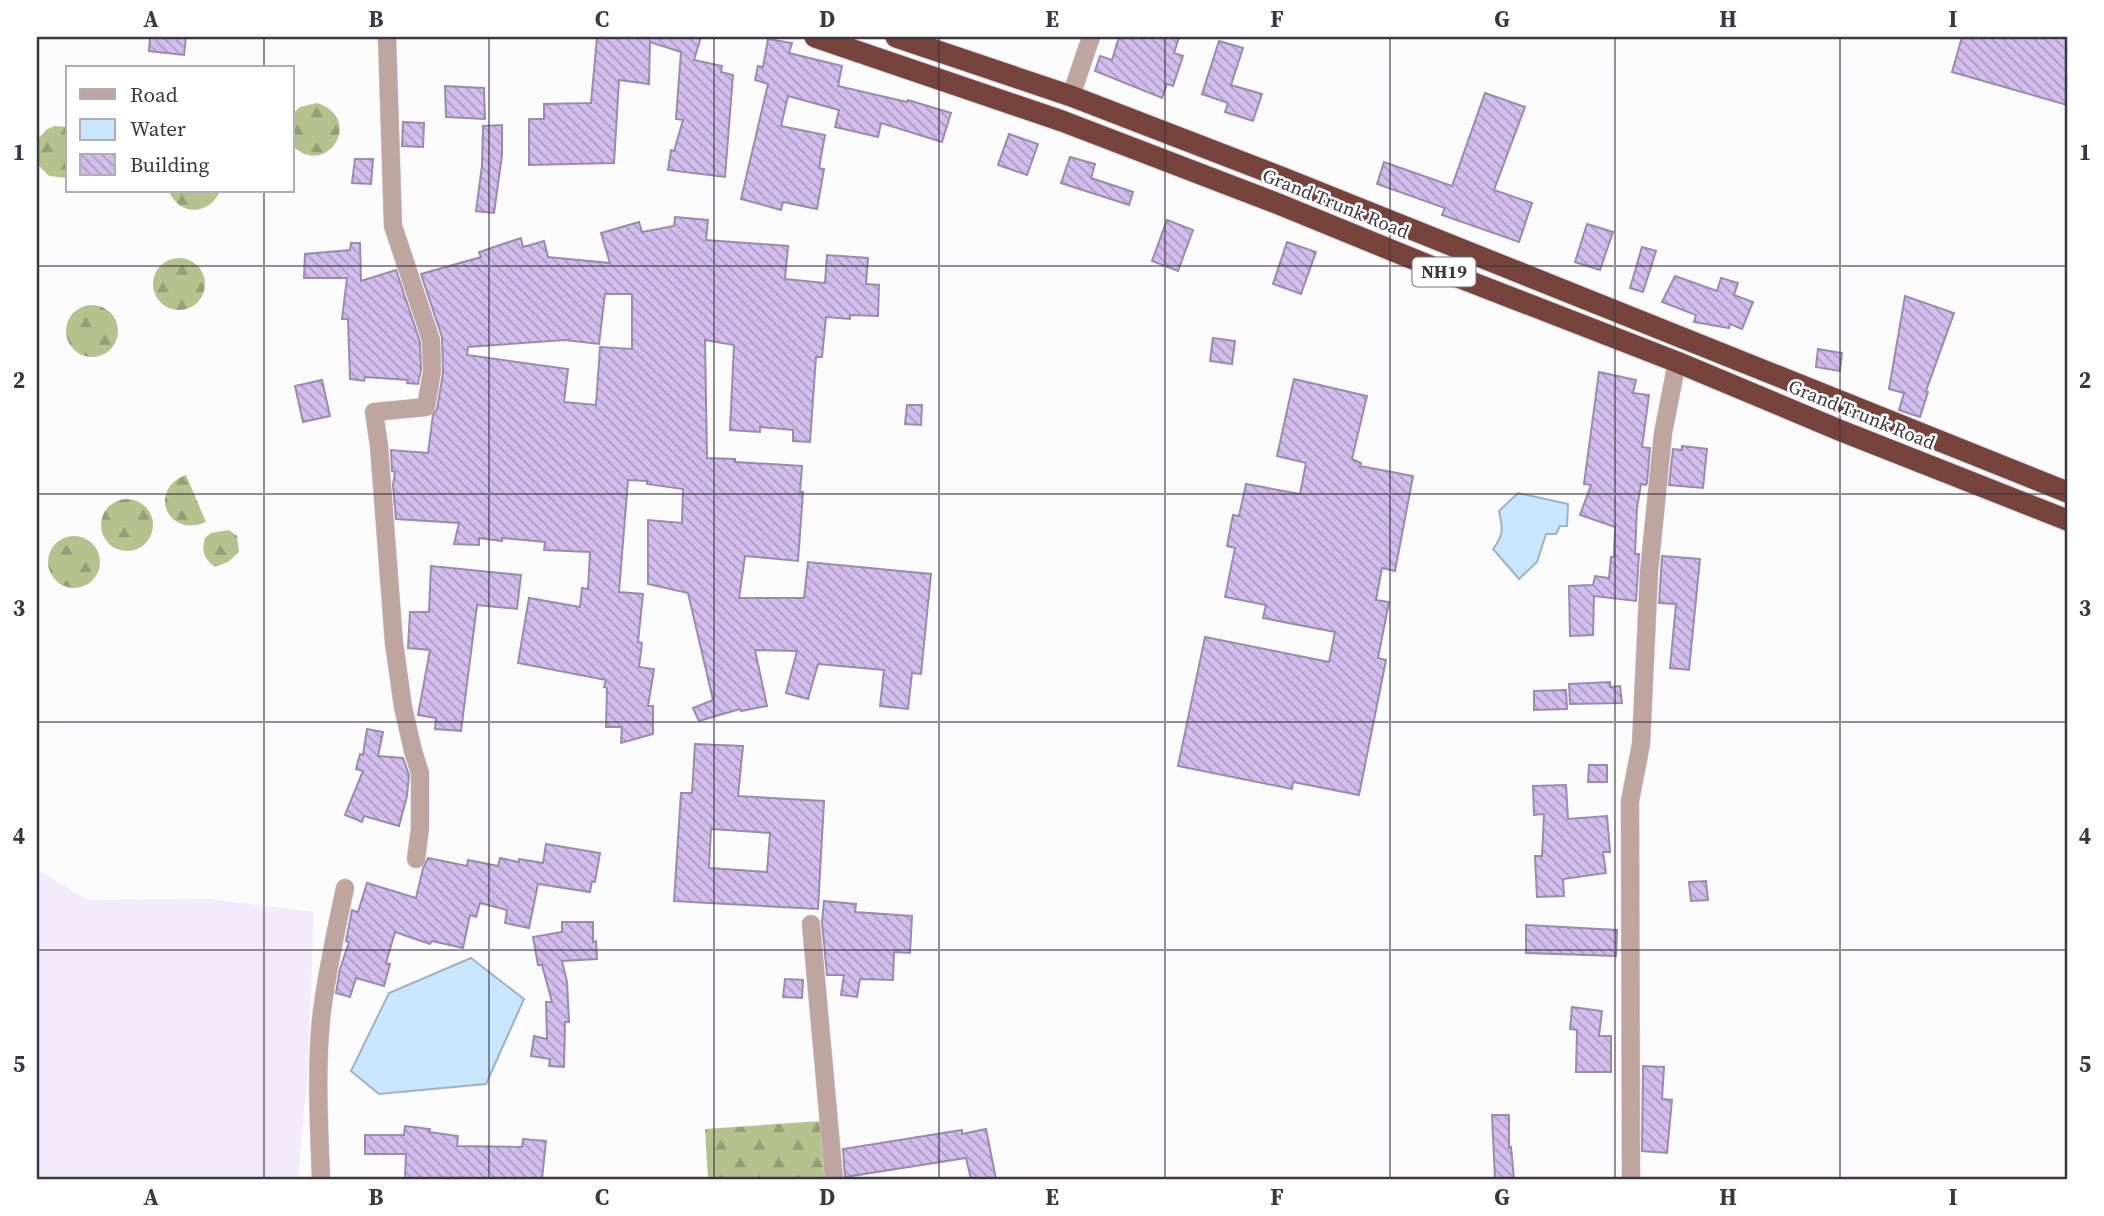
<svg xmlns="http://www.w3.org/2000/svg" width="2104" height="1216" font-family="'Source Serif 4',serif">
	<defs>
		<pattern id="forest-firs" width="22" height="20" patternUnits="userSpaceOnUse" patternTransform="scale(1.75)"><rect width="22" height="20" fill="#b5c28e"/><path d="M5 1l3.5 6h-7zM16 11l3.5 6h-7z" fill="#949e76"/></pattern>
		<pattern id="building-back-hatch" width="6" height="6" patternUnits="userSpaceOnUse" patternTransform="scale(1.75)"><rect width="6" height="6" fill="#d2bded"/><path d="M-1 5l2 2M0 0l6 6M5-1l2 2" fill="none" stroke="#ac9ac2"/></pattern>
	</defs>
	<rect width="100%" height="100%" fill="#fbfbfb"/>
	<path fill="#f3eafb" d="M37 869 87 900 209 899 314 912 308 1066 298 1179H37Z"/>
	<g fill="url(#forest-firs)">
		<path d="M317 103C366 119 325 180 292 145V114L300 107Z"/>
		<path d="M55 126 68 127 67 178 49 176 37 164V140L47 129Z"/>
		<path d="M169 191H220C210 215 179 217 169 191Z"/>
		<circle cx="179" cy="284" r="26"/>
		<circle cx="92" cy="331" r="26"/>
		<path d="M186 475 206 522C167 539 147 489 186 475Z"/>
		<circle cx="127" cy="525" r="26"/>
		<path d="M229 530 237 536 239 552 228 562 215 567C204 559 201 551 205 538L211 533Z"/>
		<circle cx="74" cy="562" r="26"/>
		<path d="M821 1121 825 1179H708L705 1129Z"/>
	</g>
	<g fill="#cae6fc" stroke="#9fb1c4" stroke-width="2">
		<path d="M1518 493 1568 504 1567 526H1560L1556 534H1546L1537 562 1519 579 1493 549C1504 535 1503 528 1499 511Z"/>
		<path d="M471 958 524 999 486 1084 379 1094 351 1071 389 993Z"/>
	</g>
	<g fill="url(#building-back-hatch)" stroke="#9a8bac" stroke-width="2" fill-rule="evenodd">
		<path d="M150 37H186L184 55 149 51Z"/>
		<path d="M597 37H701L694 60 722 66 721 72 733 75 725 177 668 170 671 150 674 151 683 120 676 119 681 52 650 42 649 84 619 80 614 163 529 165V119H544V104L591 103Z"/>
		<path d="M1119 37H1179L1174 53 1183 56 1173 86 1167 84 1162 98 1095 71 1100 56 1112 60Z"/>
		<path d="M1962 37H2067V105L1952 72Z"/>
		<path d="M768 39 792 43 789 53 842 66 838 86 907 102 908 100 951 113 942 142 881 123 878 137 835 127 839 110 788 96 781 126 825 135 819 168 824 169 817 209 783 202 781 210 741 199 768 84 755 80 758 66 763 67Z"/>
		<path d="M1219 41 1243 48 1231 85 1262 94 1253 121 1225 112 1228 103 1202 94Z"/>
		<path d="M445 86 484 88 485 119 446 117Z"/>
		<path d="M1485 93 1525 107 1494 190 1532 203 1519 242 1442 215 1445 208 1377 184 1384 162 1452 186Z"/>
		<path d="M403 122 424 123 423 147 402 146Z"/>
		<path d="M502 125V155L494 213 476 211 482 166 483 126Z"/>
		<path d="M1009 134 1038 144 1027 175 998 165Z"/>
		<path d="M1070 157 1095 164 1091 178 1133 192 1129 205 1061 183Z"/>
		<path d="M355 159H373L371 184 352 183Z"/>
		<path d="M675 217 708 220 706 240 788 246 785 279 825 283 827 255 868 258 866 284 879 285 878 316 850 315V319L826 317 822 357H816L810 442 793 441V430L760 427V432L730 430 734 345 705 340 707 458 735 459V462L802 466 800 492H803L798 561 745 556 739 598H804L808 562 931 574 921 674 912 673 908 709 880 706 884 670 818 664 808 699 786 693 797 651 755 650 767 706 741 711 740 709 699 721 693 708 713 700 688 593 648 584V520L682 523 683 489 647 484V481L628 480 619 592 643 594 638 642 642 643 639 667 654 669 648 706H653V734L621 743 622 727H606L607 688 604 687 606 680 518 663 529 598 580 607 582 588 588 589 590 552 544 550 545 542 502 538V541L479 538V545L454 544 459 523 396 519 393 485 395 472 392 471 391 450 428 453 433 415 437 409 443 373 442 337 421 274 481 257 479 252 521 238 523 247 544 241 548 257 610 263 601 233 639 222 642 232 674 226ZM605 294H632V349L600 347 596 405 564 402 568 369 467 355 468 347 565 340 599 344Z"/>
		<path d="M1167 220 1193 230 1178 271 1152 261Z"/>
		<path d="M1587 224 1613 232 1600 270 1575 262Z"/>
		<path d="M1287 242 1316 252 1301 294 1273 284Z"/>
		<path d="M351 243H360L361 281 396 270 420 342 421 370 418 384 407 383 408 380 365 377 364 381 350 379 348 319H342L347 278H304L305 254 350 250Z"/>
		<path d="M1642 247 1656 251 1643 292 1630 288Z"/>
		<path d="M1675 276 1717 291 1721 278 1738 283 1734 295 1753 302 1742 329 1730 324 1729 328 1694 322 1696 315 1662 302Z"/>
		<path d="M1905 296 1954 313 1926 391 1928 392 1920 417 1899 410 1904 393 1889 389Z"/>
		<path d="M1213 338 1235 341 1232 364 1210 361Z"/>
		<path d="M1818 349 1842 353 1840 371 1816 367Z"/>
		<path d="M1599 372 1636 380 1633 393 1649 395 1642 447 1650 448 1647 483 1646 485 1641 484 1637 508 1635 554H1639L1636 601 1594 596 1593 635 1570 636 1569 586 1593 585 1595 576 1609 578 1611 557H1614L1615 527 1580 515 1591 485 1584 484Z"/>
		<path d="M1294 379 1367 396 1352 459 1361 463 1360 466 1413 476 1395 571 1382 568 1376 600 1389 602 1378 658 1386 660 1359 795 1293 782 1292 789 1178 766 1205 637 1329 662 1335 632 1263 618 1266 605 1225 597 1235 548 1227 546 1233 515 1239 516 1246 484 1300 494 1306 463 1277 456Z"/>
		<path d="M322 380 330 416 303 422 295 386Z"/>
		<path d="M907 405H922L921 425 905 424Z"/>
		<path d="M1682 446 1707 449 1703 488 1669 485 1673 449 1682 450Z"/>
		<path d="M1662 556 1700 559 1689 670 1670 668 1676 604 1659 603Z"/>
		<path d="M431 566 521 575 517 609 477 605 461 731 435 729 436 718 418 715 430 650 408 648 410 612H429Z"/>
		<path d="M1610 682V687L1620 686 1622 703 1570 704 1569 684Z"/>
		<path d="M1566 690 1567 709 1534 710V691Z"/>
		<path d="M367 729 383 732 378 756 403 758 409 775 407 796 399 826 364 816 362 822 345 815 363 771 356 769 360 754 363 755Z"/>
		<path d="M695 744 743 746 738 796 824 801 818 909 674 901 681 793H692ZM711 829 770 833 767 872 709 868Z"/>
		<path d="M1589 765H1607V782H1588Z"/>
		<path d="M1566 785 1568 819 1607 816 1610 852H1603L1606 873 1563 879 1564 896 1537 897 1535 856H1542L1544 814 1534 815 1533 786Z"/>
		<path d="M546 844 600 853 595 882 592 881 590 892 538 884 529 928 505 923 507 910 480 903 476 917 470 915 463 948 432 941 430 944 395 932 386 963 390 964 384 986 356 978 350 997 336 993 340 969 349 942 346 941 352 910 358 912 367 883 416 898 423 868 428 858 467 866 468 860 498 866 500 858 519 862V859L543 863Z"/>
		<path d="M1706 881 1708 900 1691 901 1689 882Z"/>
		<path d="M824 901 856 904 855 912 912 916 910 953 894 952 893 980 860 979 857 997 841 995 844 975H827L822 922Z"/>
		<path d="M562 922H593V942L596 941 597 959 562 961 567 982 569 1022H565L564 1067 549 1066 550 1059 531 1056 534 1036 547 1039 546 1002H552L542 965H538L533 937 562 932Z"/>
		<path d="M1526 925 1617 930 1616 956 1526 953Z"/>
		<path d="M785 979 803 980 802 998 783 997Z"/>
		<path d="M1572 1007 1602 1011 1599 1036H1611V1072H1576L1577 1030 1570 1029Z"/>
		<path d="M1643 1066 1664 1067 1662 1099 1672 1100 1667 1153 1642 1151Z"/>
		<path d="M1492 1115H1509V1148L1511 1147 1514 1179H1495Z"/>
		<path d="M405 1126 430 1129 429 1132 458 1136 457 1146 522 1147 523 1139 546 1141 542 1179 405 1178 406 1154H365V1135H404Z"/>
		<path d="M986 1129 996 1179H971L966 1158 845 1177 843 1149 962 1130V1134Z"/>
	</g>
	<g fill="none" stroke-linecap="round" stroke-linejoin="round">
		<g stroke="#d9d7da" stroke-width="19">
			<g id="street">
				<path d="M387 37 393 226 431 340 432 371 426 407 374 412 379 446 394 643 403 707 413 751 420 773V828L416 859"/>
				<path d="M1071 96 1091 37"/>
				<path d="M811 924 834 1179"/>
				<path d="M321 1179C319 1126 316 1072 321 1019 326 975 336 931 345 888"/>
				<path d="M1631 1179 1630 801 1641 744 1649 572 1663 433 1677 362"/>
			</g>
		</g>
		<g stroke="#d9d7da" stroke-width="23">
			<g id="highway">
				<path d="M815 37 1062 121 1276 203 1440 270 1677 362 1839 430 2067 520"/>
				<path d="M896 37 1071 96 1286 179 2067 492"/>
			</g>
		</g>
		<use href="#street" stroke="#bfa5a0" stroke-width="18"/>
		<use href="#highway" stroke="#76443c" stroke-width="21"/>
	</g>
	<path fill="none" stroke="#3c3542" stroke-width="2" stroke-opacity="0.55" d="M264 37V68M489 37V1179M714 37V1179M939 37V1179M1165 37V1179M1390 37V1179M1615 37V1179M1840 37V1179M264 191V1179M37 266H2067M37 494H2067M37 722H2067M37 950H2067"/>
	<g text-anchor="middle" stroke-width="5" stroke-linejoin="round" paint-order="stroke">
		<rect fill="#fff" stroke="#76727b" stroke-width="2" x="1412.5" y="257.5" width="63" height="29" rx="5"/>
		<g font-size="18" font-weight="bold" fill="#3c3542">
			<text x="1444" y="278">NH19</text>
		</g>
		<g font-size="19" fill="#3c3542" stroke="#fff">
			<text transform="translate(1336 203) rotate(22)" y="7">Grand Trunk Road</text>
			<text transform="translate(1862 414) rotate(22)" y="7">Grand Trunk Road</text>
		</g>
	</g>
	<rect width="2104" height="1216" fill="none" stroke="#ffffff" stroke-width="77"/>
	<rect x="66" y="66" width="228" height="126" fill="#ffffff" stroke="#b1aeb3" stroke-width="2"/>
	<rect x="80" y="89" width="35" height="10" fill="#bfa5a0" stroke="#b1aeb3" stroke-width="2"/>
	<text x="130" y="102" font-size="21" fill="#3c3542">Road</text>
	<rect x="80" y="119" width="35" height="21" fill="#cae6fc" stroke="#b1aeb3" stroke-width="2"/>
	<text x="130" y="136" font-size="21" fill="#3c3542">Water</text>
	<rect x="80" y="154" width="35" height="21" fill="url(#building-back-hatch)" stroke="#b1aeb3" stroke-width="2"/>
	<text x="130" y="172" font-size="21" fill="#3c3542">Building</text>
	<rect x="38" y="38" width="2028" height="1140" fill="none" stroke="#3c3542" stroke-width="2.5"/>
	<g font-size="23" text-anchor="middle" font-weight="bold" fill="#3c3542">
		<text x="151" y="27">A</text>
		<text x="376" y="27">B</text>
		<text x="602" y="27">C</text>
		<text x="827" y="27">D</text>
		<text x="1052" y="27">E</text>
		<text x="1277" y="27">F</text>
		<text x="1502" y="27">G</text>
		<text x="1728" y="27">H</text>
		<text x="1953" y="27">I</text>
		<text x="19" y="160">1</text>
		<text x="2085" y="160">1</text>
		<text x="19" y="388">2</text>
		<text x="2085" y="388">2</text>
		<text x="19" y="616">3</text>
		<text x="2085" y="616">3</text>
		<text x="19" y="844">4</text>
		<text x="2085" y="844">4</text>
		<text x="19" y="1072">5</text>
		<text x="2085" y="1072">5</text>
		<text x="151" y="1205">A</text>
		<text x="376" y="1205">B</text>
		<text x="602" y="1205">C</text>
		<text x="827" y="1205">D</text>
		<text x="1052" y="1205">E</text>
		<text x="1277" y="1205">F</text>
		<text x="1502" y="1205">G</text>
		<text x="1728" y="1205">H</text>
		<text x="1953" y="1205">I</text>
	</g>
</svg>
